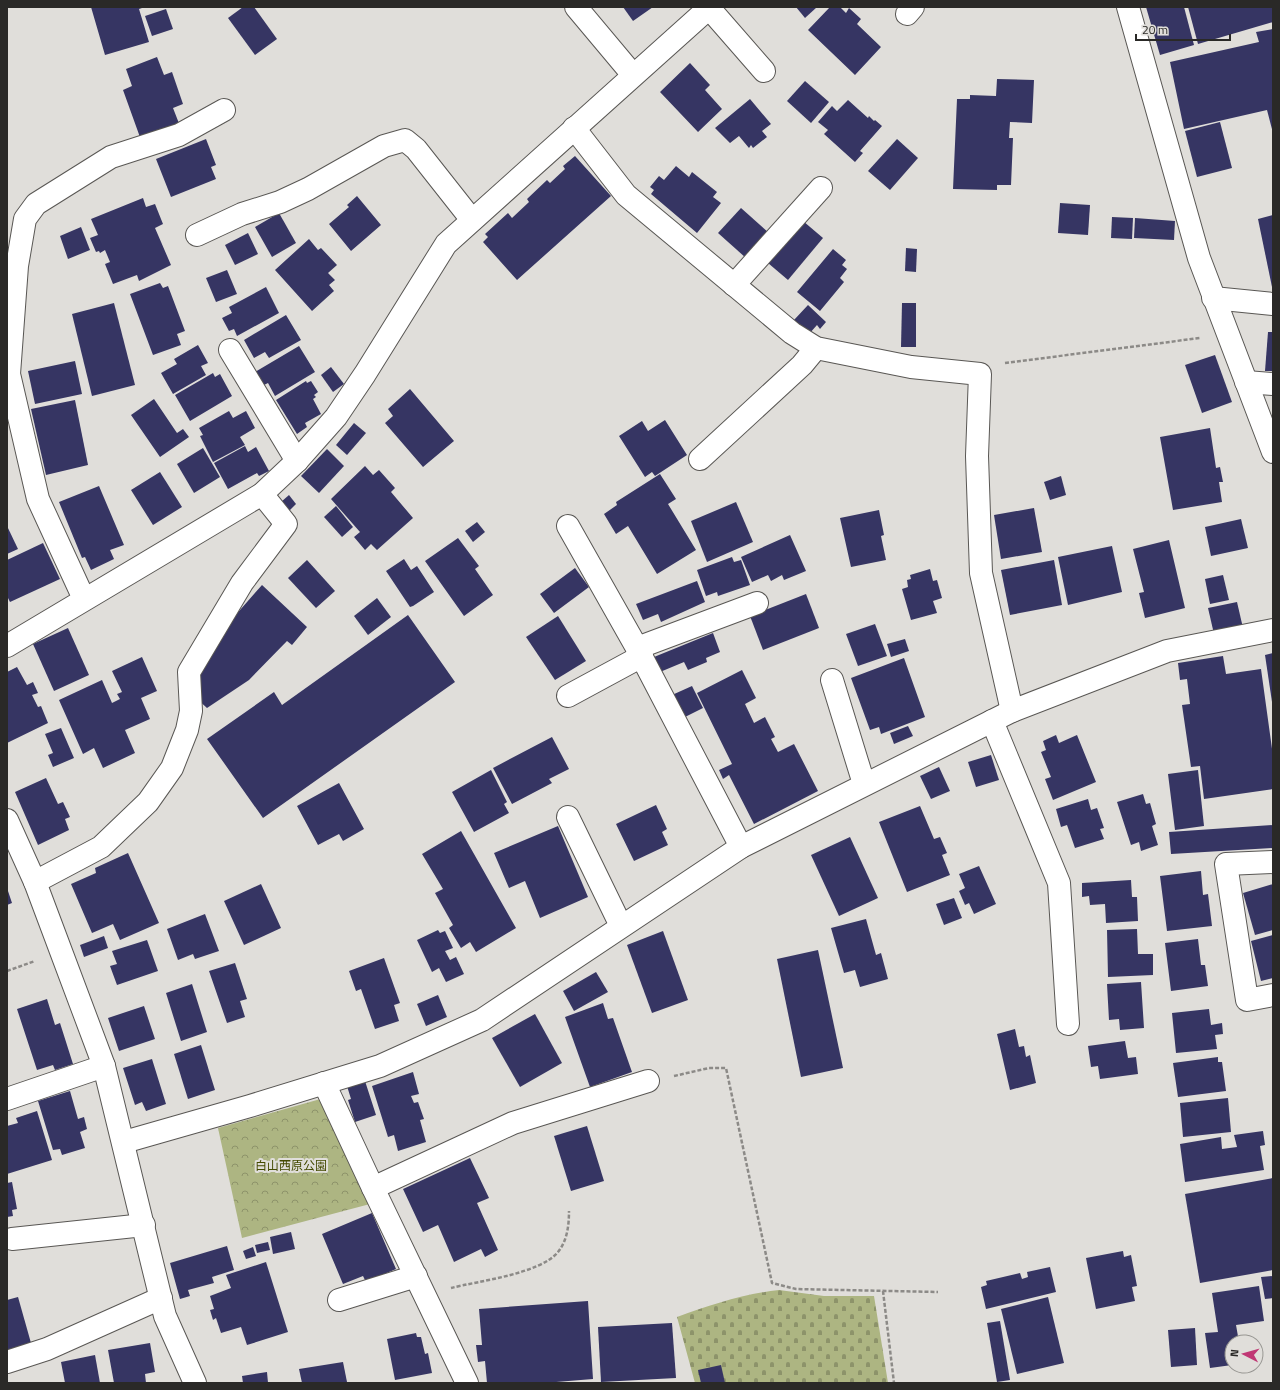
<svg xmlns="http://www.w3.org/2000/svg" width="1280" height="1390" font-family="'Titillium Web','Noto Sans JP',sans-serif">
	<defs>
		<pattern id="cemetery-stones" width="16" height="16" patternUnits="userSpaceOnUse"><rect width="16" height="16" fill="#adb582"/><path d="M2 7V4a2 2 0 0 1 4 0v3zM10 15v-3a2 2 0 0 1 4 0v3z" fill="#8d936a"/></pattern>
		<pattern id="park-crowns" width="20" height="18" patternUnits="userSpaceOnUse"><rect width="20" height="18" fill="#adb582"/><path d="M2 6a3 3 0 1 1 6 0M12 15a3 3 0 1 1 6 0" fill="none" stroke="#8d936a"/></pattern>
	</defs>
	<rect width="100%" height="100%" fill="#e0deda"/>
	<path fill="url(#cemetery-stones)" d="M779 1290 824 1296H874L888 1383H695L677 1317C711 1305 743 1294 779 1290Z"/>
	<path fill="url(#park-crowns)" d="M324 1098 370 1204 242 1238 218 1128Z"/>
	<g fill="#363563">
		<path d="M91 7H145L139 9 149 42 105 55Z"/>
		<path d="M243 7H254L277 39 255 55 228 18Z"/>
		<path d="M623 7H653L633 21Z"/>
		<path d="M796 7H817L805 18Z"/>
		<path d="M830 7H840L846 13 849 8 861 19 857 24 881 47 855 75 808 30Z"/>
		<path d="M1146 7H1184L1194 45 1160 55Z"/>
		<path d="M1188 7H1273V22L1198 44Z"/>
		<path d="M166 9 173 29 152 36 145 16Z"/>
		<path d="M1273 29V133L1267 110 1184 129 1170 62 1259 42 1256 32Z"/>
		<path d="M157 57 164 75 172 72 183 104 173 108 180 126 141 140 123 90 132 86 126 69Z"/>
		<path d="M690 63 710 85 705 90 722 109 698 132 660 92Z"/>
		<path d="M997 79 1034 80 1032 123 1010 122 1009 138H1013L1011 185H997V190L953 189 957 99H970V95L996 96Z"/>
		<path d="M805 81 829 102 811 123 787 101Z"/>
		<path d="M750 99 771 124 762 131 767 137 753 148 751 145 749 148 739 136 730 143 715 128Z"/>
		<path d="M848 100 868 118 869 116 874 121 875 120 882 126 860 151 863 153 855 162 824 134 828 130 818 122 832 106 837 111Z"/>
		<path d="M1220 122 1232 168 1197 177 1185 131Z"/>
		<path d="M206 139 216 165 211 167 216 179 171 197 156 159Z"/>
		<path d="M897 139 918 158 890 190 868 171Z"/>
		<path d="M575 156 611 196 517 280 483 242 488 237 485 234 508 213 512 218 529 202 527 199 547 180 550 183 565 169 563 166Z"/>
		<path d="M676 166 689 177 692 172 717 192 713 197 721 203 697 233 651 194 654 190 650 187 659 176 664 180Z"/>
		<path d="M357 196 381 225 351 251 329 224 349 207 347 205Z"/>
		<path d="M143 198 146 207 155 204 163 224 155 228 171 265 139 281 137 275 113 284 105 264 110 262 105 250 100 253 99 251 96 252 90 238 98 235 91 219Z"/>
		<path d="M1060 203 1090 205 1088 235 1058 233Z"/>
		<path d="M741 208 769 233 746 258 718 233Z"/>
		<path d="M279 213 296 243 272 257 255 227Z"/>
		<path d="M1273 215V287H1272L1258 219Z"/>
		<path d="M1112 217 1133 218 1132 239 1111 238Z"/>
		<path d="M1135 218 1175 221 1174 240 1134 238Z"/>
		<path d="M803 221 823 238 788 280 768 263Z"/>
		<path d="M81 227 90 250 68 259 60 236Z"/>
		<path d="M248 233 258 254 235 265 225 245Z"/>
		<path d="M309 239 318 250 321 248 337 265 328 273 335 280 329 285 334 291 312 311 275 270Z"/>
		<path d="M906 248 917 249 916 272 905 271Z"/>
		<path d="M833 249 846 260 842 265 847 269 840 278 844 282 820 311 797 292Z"/>
		<path d="M227 270 237 294 216 302 206 278Z"/>
		<path d="M160 283 163 288 168 286 185 331 177 334 181 345 153 355 130 294Z"/>
		<path d="M266 287 279 313 237 336 234 329 229 331 222 318 232 313 229 307Z"/>
		<path d="M114 303 135 385 92 396 72 314Z"/>
		<path d="M902 303H916V347H901Z"/>
		<path d="M808 305 826 322 820 329 817 325 809 334 794 320Z"/>
		<path d="M286 315 301 340 269 358 265 352 254 358 244 340Z"/>
		<path d="M1268 332H1273V371H1265Z"/>
		<path d="M198 345 208 363 201 366 206 375 173 394 161 373 177 364 174 359Z"/>
		<path d="M299 346 315 372 275 396 268 383 264 385 255 372Z"/>
		<path d="M1215 355 1232 402 1202 413 1185 365Z"/>
		<path d="M75 361 82 394 35 404 28 371Z"/>
		<path d="M331 367 344 384 333 392 321 375Z"/>
		<path d="M213 373 215 377 220 374 232 396 190 421 175 395Z"/>
		<path d="M306 381 307 383 311 381 318 392 314 395 316 397 313 399 321 414 305 423 307 427 297 434 276 400Z"/>
		<path d="M410 389 454 441 423 467 385 423 393 416 388 409Z"/>
		<path d="M154 399 177 433 183 429 189 437 160 457 131 415Z"/>
		<path d="M75 400 88 465 46 475 31 409Z"/>
		<path d="M229 411 233 418 246 411 255 428 240 437 245 445 213 462 200 436 203 435 199 428Z"/>
		<path d="M665 420 687 455 655 476 652 472 645 477 619 436 642 421 648 431Z"/>
		<path d="M354 423 366 433 347 455 336 445Z"/>
		<path d="M1210 428 1216 468 1220 467 1223 482H1219L1222 502 1173 510 1160 437Z"/>
		<path d="M245 446 248 452 256 447 269 471 259 476 257 473 228 489 214 463Z"/>
		<path d="M203 448 220 477 194 493 177 464Z"/>
		<path d="M327 449 344 466 319 493 301 476Z"/>
		<path d="M365 466 373 475 379 470 395 488 391 492 413 518 377 550 371 544 365 550 354 537 360 532 331 499Z"/>
		<path d="M160 472 182 507 153 525 131 490Z"/>
		<path d="M660 474 676 499 668 504 696 550 657 574 628 526 616 534 604 514 617 505 616 502Z"/>
		<path d="M1061 476 1066 495 1050 500 1044 482Z"/>
		<path d="M99 486 124 545 110 550 114 559 91 570 85 557 82 558 59 502Z"/>
		<path d="M289 495 296 504 289 511 281 502Z"/>
		<path d="M736 502 753 542 707 562 691 521Z"/>
		<path d="M336 506 353 527 342 537 324 517Z"/>
		<path d="M1034 508 1042 552 1001 559 994 515Z"/>
		<path d="M879 510 884 535 881 536 886 560 851 567 840 518Z"/>
		<path d="M1241 519 1248 548 1211 556 1205 527Z"/>
		<path d="M477 522 485 532 473 542 465 531Z"/>
		<path d="M7 526 18 549 7 554Z"/>
		<path d="M790 535 806 571 784 580 782 575 771 581 768 575 752 582 741 557Z"/>
		<path d="M458 538 479 566 475 569 493 595 464 616 425 561Z"/>
		<path d="M1169 540 1185 608 1145 618 1139 593 1144 592 1133 549Z"/>
		<path d="M43 543 60 579 10 602 7 596V560Z"/>
		<path d="M1112 546 1122 592 1068 605 1058 557Z"/>
		<path d="M732 557 734 562 741 560 750 585 718 596 717 592 706 596 697 570Z"/>
		<path d="M404 559 411 570 417 566 434 592 413 606 410 607 386 571Z"/>
		<path d="M307 560 335 591 316 608 288 578Z"/>
		<path d="M1054 560 1062 605 1010 615 1001 570Z"/>
		<path d="M575 568 589 587 554 613 540 594Z"/>
		<path d="M930 569 933 581 937 580 942 598 933 601 937 613 911 620 902 589 908 587 907 580 911 579 910 575Z"/>
		<path d="M1223 575 1229 600 1210 604 1205 579Z"/>
		<path d="M697 581 705 602 661 622 658 614 643 620 636 604Z"/>
		<path d="M262 585 307 627 292 645 287 641 249 680 207 708 195 697V682L212 642Z"/>
		<path d="M806 594 819 628 763 650 750 616Z"/>
		<path d="M377 598 391 617 368 635 354 616Z"/>
		<path d="M1237 602 1243 628 1214 634 1208 608Z"/>
		<path d="M408 615 455 682 263 818 207 739 274 692 282 705Z"/>
		<path d="M558 616 586 661 555 680 526 637Z"/>
		<path d="M875 624 887 656 858 666 846 634Z"/>
		<path d="M68 628 89 675 54 691 33 644Z"/>
		<path d="M713 633 720 652 706 658 707 662 688 670 684 662 660 672 654 657Z"/>
		<path d="M905 639 909 651 891 657 887 644Z"/>
		<path d="M1273 653V702H1272L1265 655Z"/>
		<path d="M1223 656 1226 674 1261 669 1273 756V789L1204 799 1200 766 1191 767 1182 705 1190 704 1187 679 1180 680 1178 663Z"/>
		<path d="M142 657 157 691 141 698 150 719 125 730 135 753 103 768 94 748 83 754 59 700 102 680 112 703 120 699 117 694 122 692 112 671Z"/>
		<path d="M904 658 925 717 881 734 879 727 870 730 851 678Z"/>
		<path d="M17 667 27 685 33 682 38 693 32 695 38 707 41 706 48 723 7 743V672Z"/>
		<path d="M742 670 756 698 745 704 754 723 765 717 775 737 771 739 778 752 794 744 818 791 754 824 729 775 723 779 719 770 732 764 697 693Z"/>
		<path d="M692 686 703 708 683 718 672 695Z"/>
		<path d="M908 726 913 736 894 744 890 733Z"/>
		<path d="M61 728 74 758 53 767 48 755 53 753 45 734Z"/>
		<path d="M1056 735 1059 743 1077 735 1096 782 1053 800 1045 779 1051 777 1041 752 1046 750 1043 741Z"/>
		<path d="M552 737 569 769 549 779 552 783 512 804 493 768Z"/>
		<path d="M991 755 999 780 976 787 968 762Z"/>
		<path d="M939 767 950 791 931 799 920 776Z"/>
		<path d="M491 770 507 802 504 804 509 813 474 832 452 792Z"/>
		<path d="M1198 770 1204 826 1175 830 1168 774Z"/>
		<path d="M46 778 58 804 63 802 70 817 65 819 69 830 38 845 15 792Z"/>
		<path d="M339 783 364 829 343 841 339 834 318 845 297 806Z"/>
		<path d="M1143 794 1146 804 1150 803 1156 824 1152 826 1158 845 1141 851 1139 842 1131 845 1117 802Z"/>
		<path d="M1088 799 1091 810 1097 808 1104 828 1100 829 1104 839 1075 848 1067 825 1061 827 1056 809Z"/>
		<path d="M656 805 667 829 662 832 668 845 634 861 616 824Z"/>
		<path d="M920 806 934 839 940 837 947 853 942 855 950 875 907 892 879 822Z"/>
		<path d="M1273 825V848L1171 854 1169 832Z"/>
		<path d="M558 826 588 897 540 918 525 881 509 888 494 853Z"/>
		<path d="M461 831 516 928 476 952 470 942 461 948 449 928 453 925 435 893 443 889 422 854Z"/>
		<path d="M850 837 878 898 839 916 811 855Z"/>
		<path d="M128 853 159 923 120 940 113 924 92 933 71 884 96 873 95 868Z"/>
		<path d="M979 866 996 904 974 914 969 903 965 905 959 891 965 888 959 874Z"/>
		<path d="M1201 871 1203 895 1208 894 1212 926 1167 931 1160 876Z"/>
		<path d="M1131 880 1132 897H1137L1138 921 1106 923 1105 904 1090 905 1089 896 1082 897V883Z"/>
		<path d="M261 884 281 928 244 945 224 901Z"/>
		<path d="M1273 884V930L1255 935 1243 893Z"/>
		<path d="M7 888 12 903 7 905Z"/>
		<path d="M954 898 962 918 944 925 936 904Z"/>
		<path d="M205 914 219 951 195 959 193 954 178 960 167 929Z"/>
		<path d="M866 919 876 955 881 953 888 979 860 987 855 970 844 973 831 928Z"/>
		<path d="M1137 929 1138 954H1153V975L1108 977 1107 930Z"/>
		<path d="M438 930 440 933 445 931 453 948 445 951 450 960 456 957 464 974 446 982 439 968 432 972 417 940Z"/>
		<path d="M663 931 688 1000 652 1013 627 945Z"/>
		<path d="M1273 935V978L1261 981 1251 941Z"/>
		<path d="M104 936 108 948 84 957 80 945Z"/>
		<path d="M1198 939 1201 965H1205L1208 986 1171 991 1165 943Z"/>
		<path d="M147 940 158 971 117 985 110 966 117 964 112 951Z"/>
		<path d="M818 950 843 1068 801 1077 777 959Z"/>
		<path d="M384 958 400 1003 394 1005 399 1021 375 1029 361 989 356 991 349 971Z"/>
		<path d="M235 963 247 999 240 1001 245 1017 227 1023 209 971Z"/>
		<path d="M596 972 608 992 574 1011 563 991Z"/>
		<path d="M1141 982 1144 1028 1120 1030 1119 1019 1109 1020 1107 984Z"/>
		<path d="M192 984 207 1032 181 1041 166 993Z"/>
		<path d="M438 995 447 1017 426 1026 417 1004Z"/>
		<path d="M47 999 55 1025 60 1023 73 1064 55 1070 53 1065 37 1070 17 1009Z"/>
		<path d="M603 1003 608 1019 613 1018 632 1072 590 1087 565 1017Z"/>
		<path d="M144 1006 155 1039 119 1051 108 1018Z"/>
		<path d="M1209 1009 1211 1025 1222 1023 1223 1034 1215 1035 1217 1049 1176 1053 1172 1013Z"/>
		<path d="M535 1014 562 1063 520 1087 492 1038Z"/>
		<path d="M1015 1029 1019 1047 1024 1046 1026 1057 1030 1055 1036 1083 1010 1090 997 1034Z"/>
		<path d="M1125 1041 1128 1058 1136 1057 1138 1074 1100 1079 1098 1066 1091 1067 1088 1046Z"/>
		<path d="M201 1045 215 1090 188 1099 174 1054Z"/>
		<path d="M1218 1057V1062H1222L1226 1091 1178 1097 1173 1063Z"/>
		<path d="M152 1059 166 1104 146 1111 142 1102 135 1105 123 1068Z"/>
		<path d="M413 1072 419 1094 411 1096 414 1103 418 1102 424 1119 420 1120 426 1142 398 1151 394 1135 388 1137 372 1086Z"/>
		<path d="M365 1081 376 1115 355 1122 348 1100 351 1099 347 1086Z"/>
		<path d="M70 1091 78 1119 84 1117 87 1129 80 1132 85 1148 62 1155 60 1149 53 1150 38 1101Z"/>
		<path d="M1228 1098 1231 1132 1183 1137 1180 1103Z"/>
		<path d="M37 1111 52 1160 7 1174V1126L18 1123 16 1118Z"/>
		<path d="M587 1126 604 1181 571 1191 554 1136Z"/>
		<path d="M1263 1131 1265 1145 1260 1146 1264 1170 1185 1182 1180 1144 1221 1137 1222 1149 1237 1147 1234 1135Z"/>
		<path d="M470 1158 489 1198 477 1203 498 1250 485 1257 481 1249 454 1262 438 1225 423 1232 403 1189Z"/>
		<path d="M1273 1178V1270L1200 1283 1185 1194Z"/>
		<path d="M12 1182 17 1209 12 1210 13 1216 7 1217V1183Z"/>
		<path d="M372 1213 396 1269 366 1282 363 1276 343 1284 322 1234Z"/>
		<path d="M291 1232 295 1249 273 1254 270 1237Z"/>
		<path d="M268 1242 270 1250 257 1253 255 1245Z"/>
		<path d="M227 1246 234 1270 212 1277 214 1283 188 1290 190 1296 180 1299 170 1263Z"/>
		<path d="M253 1247 256 1256 246 1259 243 1251Z"/>
		<path d="M1123 1251 1124 1257 1131 1255 1137 1286 1132 1287 1135 1301 1096 1309 1086 1258Z"/>
		<path d="M266 1262 288 1332 247 1345 241 1327 221 1333 216 1318 213 1320 210 1310 214 1309 210 1296 231 1288 226 1275Z"/>
		<path d="M1050 1267 1056 1292 986 1309 981 1287 987 1285 986 1281 1020 1273 1022 1279 1028 1277 1027 1272Z"/>
		<path d="M1273 1276V1298L1265 1299 1261 1277Z"/>
		<path d="M1259 1286 1264 1321 1236 1325 1239 1342H1232V1365L1210 1368 1205 1333 1218 1332 1212 1293Z"/>
		<path d="M18 1297 31 1343 7 1350V1300Z"/>
		<path d="M1048 1297 1064 1363 1017 1374 1001 1309Z"/>
		<path d="M588 1301 593 1379 544 1383H487L485 1361 478 1362 476 1345H482L479 1309Z"/>
		<path d="M1000 1321 1010 1380 997 1382 987 1323Z"/>
		<path d="M672 1323 676 1378 601 1382 598 1327Z"/>
		<path d="M1195 1328 1197 1365 1171 1367 1168 1330Z"/>
		<path d="M416 1333 417 1337H421L425 1354 428 1353 432 1373 395 1380 387 1339Z"/>
		<path d="M150 1343 155 1372 145 1374 146 1383H114L108 1350Z"/>
		<path d="M95 1355 100 1383H65L61 1362Z"/>
		<path d="M343 1362 347 1382 302 1383 299 1369Z"/>
		<path d="M721 1365 725 1383H701L698 1370Z"/>
		<path d="M267 1372 268 1383H243L242 1376Z"/>
	</g>
	<g fill="none" stroke-linecap="round" stroke-linejoin="round">
		<g stroke="#595754" stroke-width="24">
			<g id="minor">
				<path d="M576 7 633 75"/>
				<path d="M1128 7 1199 258 1273 452"/>
				<path d="M709 8 764 71"/>
				<path d="M907 14 913 7"/>
				<path d="M574 128 626 195 792 333 816 348 911 367 980 374 977 456 981 573 1012 711"/>
				<path d="M197 235 242 214 280 202 308 189 384 146 405 140 416 149 472 220"/>
				<path d="M734 285 821 188"/>
				<path d="M1213 298 1273 304"/>
				<path d="M230 350 297 461"/>
				<path d="M1246 382 1273 384"/>
				<path d="M700 459 802 365 816 348"/>
				<path d="M568 526 637 648 741 847"/>
				<path d="M84 599 38 499 9 374 17 266 25 219 36 204 111 157 179 135 224 110"/>
				<path d="M7 646 262 494 297 461 336 417 365 374 446 244 710 7"/>
				<path d="M637 648 757 603"/>
				<path d="M832 680 864 784"/>
				<path d="M568 696 642 656"/>
				<path d="M992 721 1059 883 1068 1024"/>
				<path d="M568 817 621 926"/>
				<path d="M7 820 35 882 104 1066 165 1316 195 1383"/>
				<path d="M1273 862 1226 864 1247 1000 1273 995"/>
				<path d="M35 882 101 847 148 802 172 768 187 730 191 711 189 672 242 583 286 524 262 494"/>
				<path d="M324 1083 373 1188 467 1383"/>
				<path d="M7 1099 104 1066"/>
				<path d="M124 1142 250 1106 380 1066 482 1020 741 847 1012 711 1167 651 1273 630"/>
				<path d="M373 1188 513 1123 648 1081"/>
				<path d="M12 1239 144 1225"/>
				<path d="M339 1300 416 1276"/>
				<path d="M7 1362 47 1349 161 1298"/>
			</g>
		</g>
		<g stroke="#8c8a87" stroke-width="2.5" stroke-dasharray="4 2" stroke-linecap="butt">
			<path d="M1005 363 1200 338"/>
			<path d="M7 971 35 961"/>
			<path d="M674 1076 709 1068H726L772 1283 796 1289 938 1292"/>
			<path d="M451 1288C478 1281 540 1274 558 1252 567 1241 569 1226 569 1211"/>
			<path d="M883 1291 894 1383"/>
		</g>
		<use href="#minor" stroke="#fff" stroke-width="22"/>
	</g>
	<g text-anchor="middle" stroke-width="4" stroke-linejoin="round" paint-order="stroke">
		<g font-size="12" fill="#444a01" stroke="#e0deda">
			<text x="291" y="1170">白山西原公園</text>
		</g>
	</g>
	<rect width="1280" height="1390" fill="none" stroke="#2a2927" stroke-width="16"/>
	<g transform="translate(1244 1354) rotate(276)"><circle r="19" fill="#e0deda" stroke="#979692"/>
	<path d="M0-3L7 15L0 10L-7 15Z" fill="#c03774"/>
	<text y="-6" font-size="11" font-weight="bold" text-anchor="middle" fill="#2a2927">N</text>
	</g>
	<path d="M1136 34v6h94v-6" fill="none" stroke="#2a2927" stroke-width="2"/>
	<text x="1142" y="34" font-size="12" fill="#2a2927" stroke="#e0deda" stroke-width="3" paint-order="stroke">20 m</text>
</svg>
